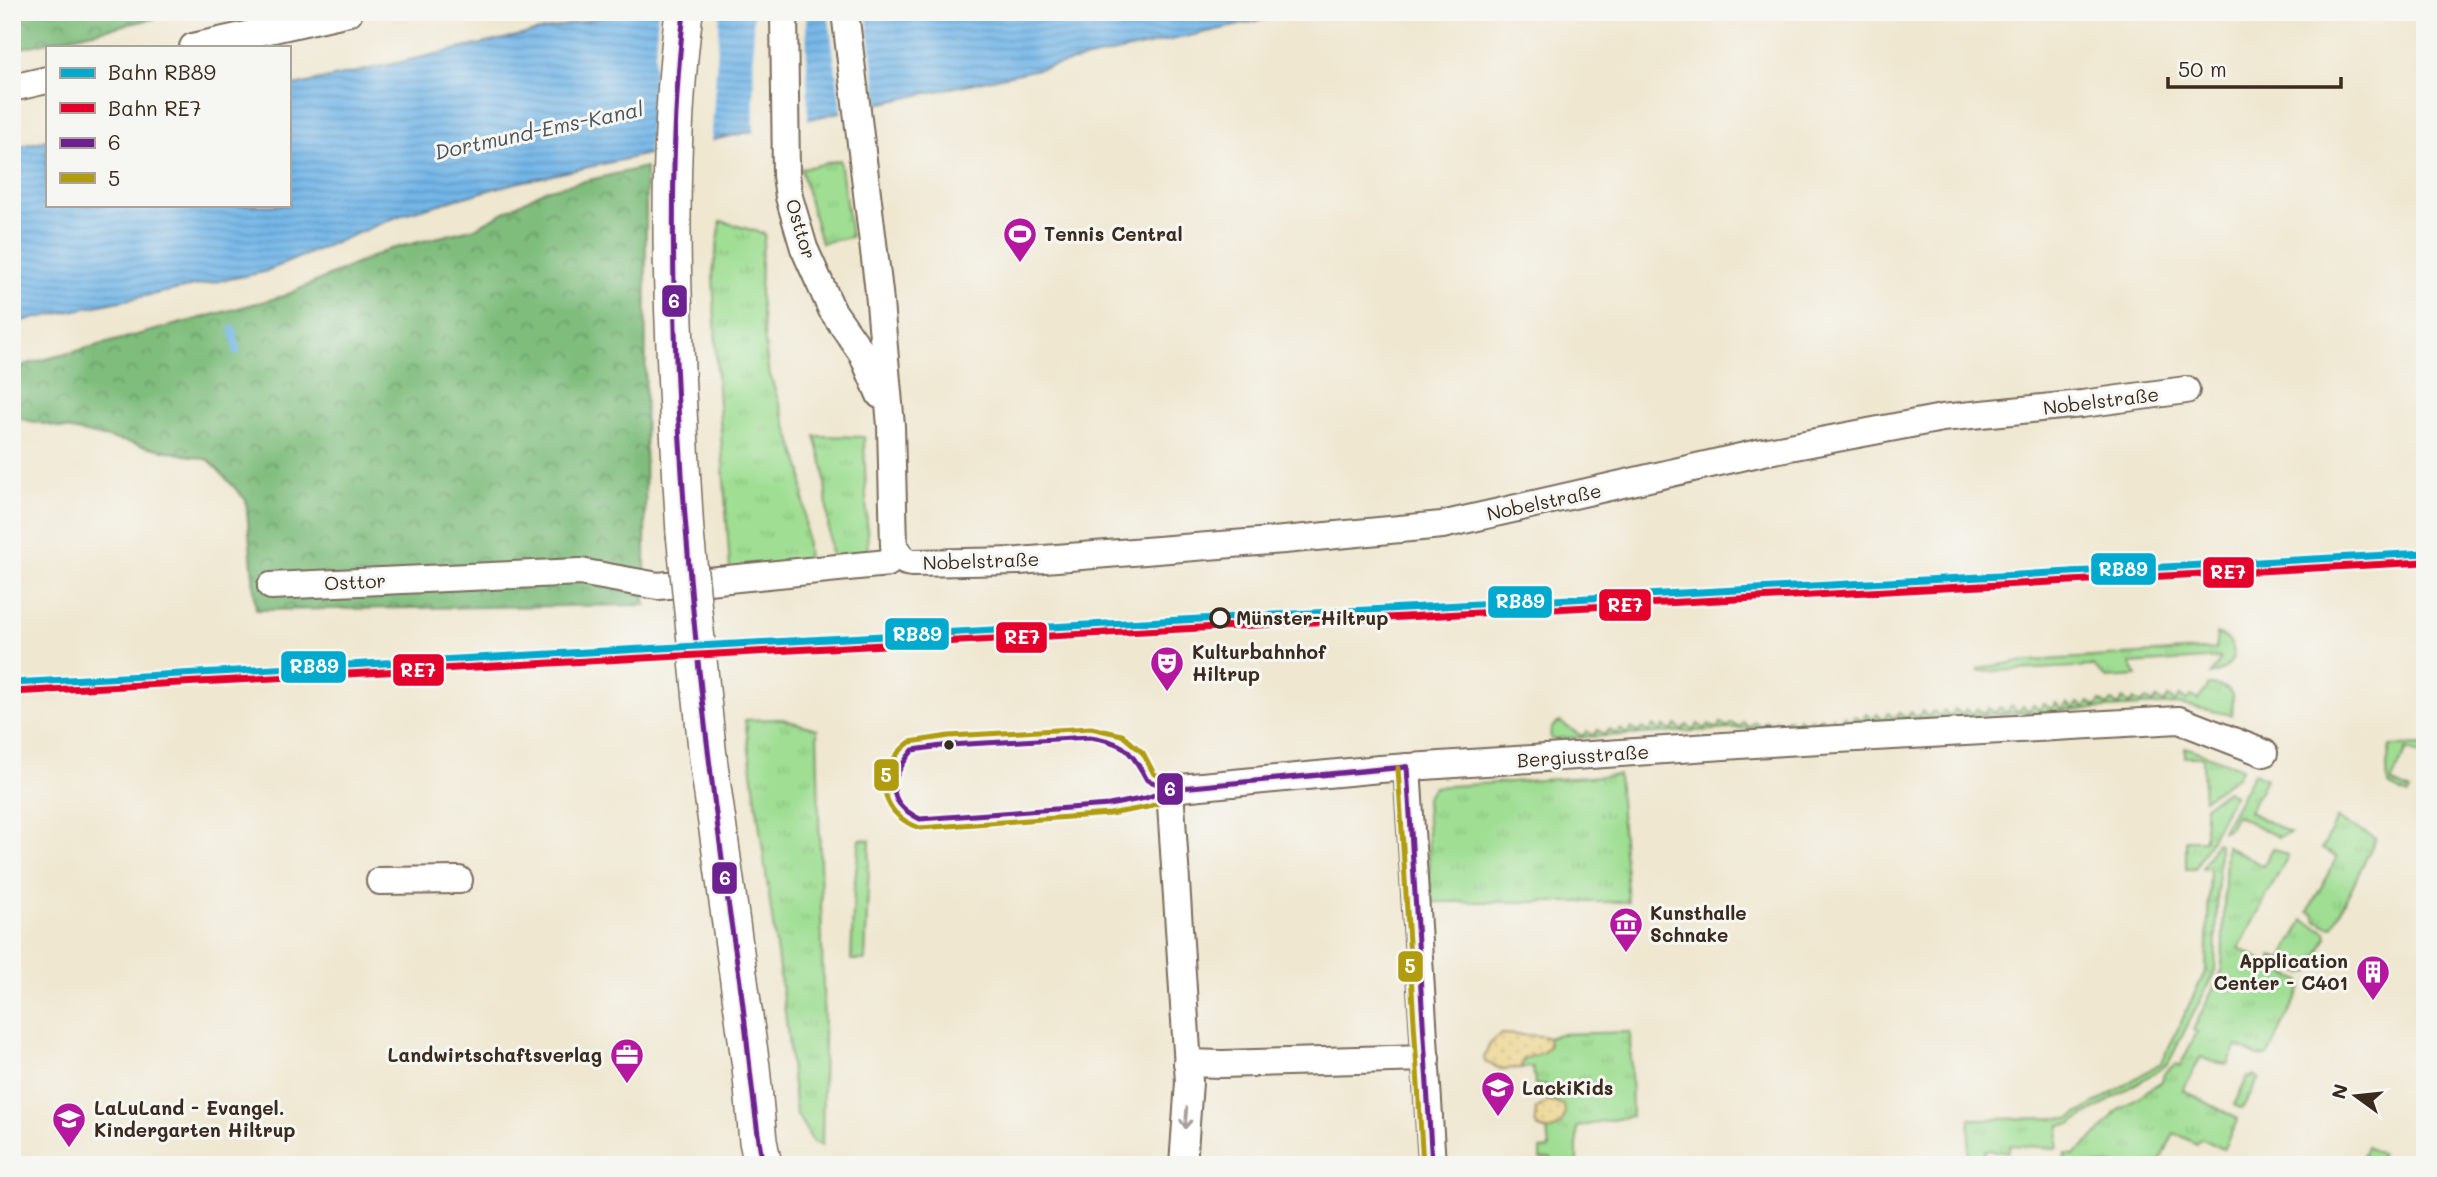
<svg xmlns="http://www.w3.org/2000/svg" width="2437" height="1177" font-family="Mali,sans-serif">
	<defs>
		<pattern id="grass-tufts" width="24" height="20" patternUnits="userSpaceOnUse" patternTransform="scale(1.75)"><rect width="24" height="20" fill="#9fde93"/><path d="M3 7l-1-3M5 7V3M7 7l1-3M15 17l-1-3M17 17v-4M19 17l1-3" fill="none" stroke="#8abf7e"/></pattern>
		<pattern id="forest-crowns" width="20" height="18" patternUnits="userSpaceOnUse" patternTransform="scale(1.75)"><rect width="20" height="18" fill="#7fbd7d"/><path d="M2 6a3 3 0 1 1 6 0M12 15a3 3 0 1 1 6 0" fill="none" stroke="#699a66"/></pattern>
		<pattern id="sand-dots" width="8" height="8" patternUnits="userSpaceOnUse" patternTransform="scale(1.75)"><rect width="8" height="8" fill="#eeda9e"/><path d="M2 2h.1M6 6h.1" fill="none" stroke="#cdbb88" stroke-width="1.8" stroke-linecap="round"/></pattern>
		<pattern id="water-rules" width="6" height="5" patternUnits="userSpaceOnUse" patternTransform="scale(1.75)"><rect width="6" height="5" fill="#72b6e8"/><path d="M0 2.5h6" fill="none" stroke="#5f94bb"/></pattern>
	</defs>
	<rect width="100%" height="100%" fill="#f6f6f2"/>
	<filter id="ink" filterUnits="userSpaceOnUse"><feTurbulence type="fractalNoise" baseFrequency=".0143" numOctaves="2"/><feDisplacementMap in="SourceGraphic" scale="14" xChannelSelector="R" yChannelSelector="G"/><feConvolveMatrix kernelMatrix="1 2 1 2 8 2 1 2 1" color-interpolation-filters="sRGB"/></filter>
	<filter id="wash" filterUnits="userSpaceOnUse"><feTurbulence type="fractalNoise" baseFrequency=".00686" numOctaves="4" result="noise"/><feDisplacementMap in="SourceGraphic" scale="28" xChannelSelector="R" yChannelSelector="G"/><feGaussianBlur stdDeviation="1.57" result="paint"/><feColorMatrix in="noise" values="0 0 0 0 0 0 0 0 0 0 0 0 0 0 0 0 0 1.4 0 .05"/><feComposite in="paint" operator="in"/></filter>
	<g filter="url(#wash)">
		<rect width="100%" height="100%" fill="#efe7d0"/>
		<g fill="url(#grass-tufts)" stroke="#6d8458" stroke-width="2">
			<path d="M840 160 851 237 821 243 801 169Z"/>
			<path d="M721 221 765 234 761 261 760 297 768 369 802 472 808 564 730 570 717 373 713 272Z"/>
			<path d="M815 436 864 437 868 556 831 559 824 469Z"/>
			<path d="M2217 634C2245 645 2234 668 2211 675L2221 658 2130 664 2137 676 2106 678 2093 666 1979 672V669L2016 662 2215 649Z"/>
			<path d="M2209 685C2234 686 2234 693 2232 715L2177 704 1551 739C1549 730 1552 725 1560 722L1582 736 1587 731 1593 736 1598 730 1604 735 1610 729 1616 734 1620 729 1627 734 1631 728 1638 733 1642 728 1649 732 1653 726 1660 732 1664 726 1671 731 1676 725 1682 731 1687 725 1694 730 1698 724 1705 729 1709 724 1716 729 1721 723 1727 728 1732 723 1739 728 1743 722 1749 727 1754 721 1761 726 1765 721 1772 726 1776 720 1783 725 1788 719 1795 724 1799 718 1805 724 1810 718 1817 723 1821 717 1828 723 1832 717 1839 722 1844 716 1850 721 1855 716 1862 721 1866 714 1873 720 1877 714 1883 720 1888 713 1895 719 1899 713 1906 718 1911 712 1917 718 1922 711 1928 717 1933 711 1940 716 1944 710 1950 716 1955 709 1962 715 1966 709 1973 714 1977 708 1984 714 1989 708 1995 713 2000 707 2007 713 2011 706 2018 712 2023 706 2029 711 2033 705 2040 710 2044 704 2051 709 2056 703 2062 709 2067 703 2074 709 2078 703 2085 708 2089 702 2096 707 2100 701 2107 706 2112 701 2118 706 2123 699 2129 705 2134 699 2141 704 2146 699 2153 704 2157 698 2164 703 2168 697 2175 702 2180 696 2186 701 2191 696 2198 700Z"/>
			<path d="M782 719 817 729 824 1032 822 1145 813 1142 796 1113 786 1020 745 720Z"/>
			<path d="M2425 745V757L2407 749 2391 782 2410 791 2408 795 2388 785 2387 766 2390 746Z"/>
			<path d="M2185 747 2242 768 2237 777 2204 799 2203 757H2185Z"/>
			<path d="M2254 773 2266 779 2249 812 2290 833 2278 837 2236 815 2228 829 2222 831Z"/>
			<path d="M1618 775 1628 902H1431L1426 798 1434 787Z"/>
			<path d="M2227 791 2234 795 2195 869H2186V840H2205V806Z"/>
			<path d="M2337 819 2376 838 2333 926 2329 927 2316 920 2314 914 2308 912 2337 857 2322 849Z"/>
			<path d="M860 839 870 840 865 960H851L854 888Z"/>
			<path d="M2216 842 2219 844 2215 971 2170 1060 2165 1066 2071 1124 2060 1125 2057 1148 2010 1145 2008 1152 1985 1150 1983 1165H1971L1968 1155 1970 1119 2071 1118 2162 1062 2206 970 2210 869H2202Z"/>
			<path d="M2226 846 2263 866 2273 848 2288 856 2239 948 2300 981 2302 987 2267 1057 2258 1056 2237 1046 2228 1064 2213 1062 2201 1057 2183 1090 2238 1119 2223 1149 2201 1138 2197 1144 2174 1133 2160 1162 2164 1165H2064L2065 1154 2074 1155 2100 1132 2117 1111 2162 1081 2164 1074 2175 1064 2180 1066 2197 1032 2193 1030 2222 971Z"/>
			<path d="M2303 920 2326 932 2327 937 2310 972 2303 974 2271 958 2272 955 2282 960Z"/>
			<path d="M1630 1032 1632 1116 1577 1127V1165H1552L1551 1158 1540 1159V1150L1549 1149 1547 1129H1554L1557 1102 1548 1101 1546 1084 1535 1085 1533 1067 1520 1068 1524 1059 1544 1052 1549 1046 1548 1038 1559 1034Z"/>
			<path d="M2253 1075 2259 1078 2242 1109 2234 1105 2248 1077 2251 1078Z"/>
			<path d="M2367 1147 2381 1154 2376 1165H2358Z"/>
		</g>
		<g fill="url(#forest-crowns)" stroke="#5d744e" stroke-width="2">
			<path d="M12 12H184L12 50Z"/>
			<path d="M646 167 645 605 256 610 246 500 209 460 12 417V368L284 296 387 250 475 228 545 190Z"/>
		</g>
		<g fill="url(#sand-dots)" stroke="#94825e" stroke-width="2">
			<path d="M1501 1034 1542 1036 1548 1038 1549 1046 1544 1052 1524 1059 1520 1068 1501 1069 1485 1062 1484 1058 1489 1045Z"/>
			<path d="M1548 1101 1564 1105C1568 1124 1554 1136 1537 1127L1535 1121 1536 1109Z"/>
		</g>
		<path fill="url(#water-rules)" stroke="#567083" stroke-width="2" d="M624 12H1299L511 184 404 214 264 272 12 323V148L47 140V205H289V87Z"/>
		<g fill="#efe7d0">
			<path d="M658 12H720L711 145 648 159Z"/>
			<path d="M753 12H806L808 124 754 136Z"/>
			<path d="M828 12H866L879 108 842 116Z"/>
		</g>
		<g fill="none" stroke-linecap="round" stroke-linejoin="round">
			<path stroke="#72b6e8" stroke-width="7" d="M233 329 237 351"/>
		</g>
	</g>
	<g filter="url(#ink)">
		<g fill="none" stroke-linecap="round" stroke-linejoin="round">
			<g stroke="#7a6c5c" stroke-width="30">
				<g id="minor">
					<path d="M784 12 786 175 789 197 804 248 817 277 832 310 862 353 880 395"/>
					<path d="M193 47 349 12"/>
					<path d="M12 88 47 80"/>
					<path d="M899 554 906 562 912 563 1019 561 1284 540 1442 525 1763 452 1942 418 2082 404 2186 390"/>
					<path d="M271 586 580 572 658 586 888 563 899 554 894 546 891 426 879 292 845 12"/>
					<path d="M1407 767 1432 1165"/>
					<path d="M380 881 459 880"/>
					<path d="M1187 1063 1222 1064 1426 1058"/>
					<path d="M1183 1165 1189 1082 1170 789 1380 769 1784 742 2179 720 2264 753"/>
				</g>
			</g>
			<g stroke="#7a6c5c" stroke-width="40">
				<g id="secondary">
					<path d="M684 12C662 185 675 361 685 533"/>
					<path d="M708 758 751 1067 758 1141 763 1165"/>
				</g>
			</g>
			<use href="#minor" stroke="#fff" stroke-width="26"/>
			<use href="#secondary" stroke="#fff" stroke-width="37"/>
			<g stroke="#7a6c5c" stroke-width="40" stroke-linecap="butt">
				<path id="secondary-bridge" d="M685 533 708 758"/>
			</g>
			<use href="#secondary-bridge" stroke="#fff" stroke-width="37"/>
			<g stroke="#f6f6f2" stroke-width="10">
				<g id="bus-1">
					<path d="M684 12C671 128 672 244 676 361 684 564 707 767 738 969 748 1034 751 1100 763 1165"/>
					<path d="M1090 737C1124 742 1131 750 1147 780L1170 789 1146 798 1109 805 920 819C883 801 890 778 913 750L949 745Z"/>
					<path d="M1407 767 1170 789 1380 769Z"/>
					<path d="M1407 767 1432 1165"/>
				</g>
			</g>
			<g stroke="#f6f6f2" stroke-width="10">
				<g id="bus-2">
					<path d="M1398 768 1423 1165"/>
					<path d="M1171 780 1154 774 1143 753 1122 735 1091 728 949 736 910 742C875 768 875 813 920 828L1110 814 1148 807 1172 798"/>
				</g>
			</g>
			<use href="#bus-1" stroke="#6d2190" stroke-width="5"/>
			<use href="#bus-2" stroke="#b19c0f" stroke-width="5"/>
			<g stroke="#f6f6f2" stroke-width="12">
				<path id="rail-1" d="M12 683 2425 553"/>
			</g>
			<g stroke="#f6f6f2" stroke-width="12">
				<path id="rail-2" d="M12 692 2425 562"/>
			</g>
			<use href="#rail-1" stroke="#00a9ce" stroke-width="7"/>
			<use href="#rail-2" stroke="#e4002b" stroke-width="7"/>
		</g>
		<defs><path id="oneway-shaft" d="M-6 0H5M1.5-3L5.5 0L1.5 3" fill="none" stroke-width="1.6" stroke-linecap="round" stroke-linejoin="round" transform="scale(1.75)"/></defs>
		<use stroke="#a79f9a" href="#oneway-shaft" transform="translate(1186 1118) rotate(94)"/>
	</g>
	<defs>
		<g id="stadium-pin" transform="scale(1.75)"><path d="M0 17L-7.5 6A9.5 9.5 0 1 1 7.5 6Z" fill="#b5179e" stroke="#f6f6f2"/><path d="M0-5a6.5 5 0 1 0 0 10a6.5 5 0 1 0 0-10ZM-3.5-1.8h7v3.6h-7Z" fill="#fff"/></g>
		<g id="theatre-pin" transform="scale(1.75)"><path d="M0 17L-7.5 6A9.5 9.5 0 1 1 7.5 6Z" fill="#b5179e" stroke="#f6f6f2"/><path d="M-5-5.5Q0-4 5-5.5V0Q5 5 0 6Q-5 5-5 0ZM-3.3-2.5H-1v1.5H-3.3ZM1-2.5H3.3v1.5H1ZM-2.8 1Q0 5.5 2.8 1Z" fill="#fff"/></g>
		<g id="museum-pin" transform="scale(1.75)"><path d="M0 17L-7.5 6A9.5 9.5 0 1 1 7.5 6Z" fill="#b5179e" stroke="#f6f6f2"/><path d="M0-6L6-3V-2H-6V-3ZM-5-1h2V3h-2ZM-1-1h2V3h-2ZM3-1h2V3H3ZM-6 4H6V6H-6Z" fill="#fff"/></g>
		<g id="building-pin" transform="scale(1.75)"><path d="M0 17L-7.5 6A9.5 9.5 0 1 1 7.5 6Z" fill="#b5179e" stroke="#f6f6f2"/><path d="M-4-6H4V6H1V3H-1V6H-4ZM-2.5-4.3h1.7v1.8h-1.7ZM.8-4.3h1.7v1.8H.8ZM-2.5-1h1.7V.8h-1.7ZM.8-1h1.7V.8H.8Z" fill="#fff"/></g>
		<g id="office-pin" transform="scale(1.75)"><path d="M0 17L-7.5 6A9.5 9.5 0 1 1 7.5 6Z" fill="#b5179e" stroke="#f6f6f2"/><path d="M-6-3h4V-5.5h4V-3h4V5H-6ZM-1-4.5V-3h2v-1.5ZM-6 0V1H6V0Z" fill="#fff"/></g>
		<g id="school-pin" transform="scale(1.75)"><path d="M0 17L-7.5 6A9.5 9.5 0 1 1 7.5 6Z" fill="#b5179e" stroke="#f6f6f2"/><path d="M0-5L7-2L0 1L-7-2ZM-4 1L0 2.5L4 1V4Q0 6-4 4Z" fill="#fff"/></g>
	</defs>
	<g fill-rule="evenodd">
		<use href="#stadium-pin" x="1020" y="234"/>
		<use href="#theatre-pin" x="1167" y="663"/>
		<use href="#museum-pin" x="1626" y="924"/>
		<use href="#building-pin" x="2373" y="972"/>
		<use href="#office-pin" x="627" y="1055"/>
		<use href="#school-pin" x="1498" y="1088"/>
		<use href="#school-pin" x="69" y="1119"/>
	</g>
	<circle fill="#f6f6f2" stroke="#3b2a1e" stroke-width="3.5" cx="1220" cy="618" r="9"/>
	<circle fill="#3b2a1e" stroke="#f6f6f2" stroke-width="2.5" cx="949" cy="745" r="6"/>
	<g text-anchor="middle" stroke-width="6" stroke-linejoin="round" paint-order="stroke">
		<g font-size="19" fill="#3b2a1e" stroke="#f6f6f2">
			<text transform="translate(801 229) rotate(73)" y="7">Osttor</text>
			<text transform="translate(2101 401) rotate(-7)" y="7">Nobelstraße</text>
			<text transform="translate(1544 502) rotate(-12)" y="7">Nobelstraße</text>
			<text transform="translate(981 561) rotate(-2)" y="7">Nobelstraße</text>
			<text transform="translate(355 582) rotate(-3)" y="7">Osttor</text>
			<text transform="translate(1583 756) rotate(-4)" y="7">Bergiusstraße</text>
		</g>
		<g font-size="19" font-weight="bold" fill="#3b2a1e" stroke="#f6f6f2" text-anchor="start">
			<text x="1044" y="241">Tennis Central</text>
			<text x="1192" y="659">Kulturbahnhof<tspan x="1192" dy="22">Hiltrup</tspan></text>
			<text x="1650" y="920">Kunsthalle<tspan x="1650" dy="22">Schnake</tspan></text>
			<text x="2348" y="968" text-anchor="end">Application<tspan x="2348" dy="22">Center - C401</tspan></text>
			<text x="602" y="1062" text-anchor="end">Landwirtschaftsverlag</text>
			<text x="1522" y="1095">LackiKids</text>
			<text x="94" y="1115">LaLuLand - Evangel.<tspan x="94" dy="22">Kindergarten Hiltrup</tspan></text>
		</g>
		<g font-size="19" font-weight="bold" fill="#3b2a1e" stroke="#f6f6f2" text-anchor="start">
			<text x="1236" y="625">Münster-Hiltrup</text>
		</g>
		<g font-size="21" font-style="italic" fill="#4c545b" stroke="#f6f6f2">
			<text transform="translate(539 131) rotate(-12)" y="7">Dortmund-Ems-Kanal</text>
		</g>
	</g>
	<g stroke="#f6f6f2" stroke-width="2.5">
		<rect x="661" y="284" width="27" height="34" rx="7" fill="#6d2190"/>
		<rect x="2090" y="552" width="67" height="34" rx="7" fill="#00a9ce"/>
		<rect x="2202" y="556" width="53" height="33" rx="7" fill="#e4002b"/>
		<rect x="1487" y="585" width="66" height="34" rx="7" fill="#00a9ce"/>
		<rect x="1598" y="588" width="54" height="34" rx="7" fill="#e4002b"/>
		<rect x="884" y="617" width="66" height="34" rx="7" fill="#00a9ce"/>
		<rect x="995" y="621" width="53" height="33" rx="7" fill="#e4002b"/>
		<rect x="280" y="650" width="67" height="34" rx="7" fill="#00a9ce"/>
		<rect x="392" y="653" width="53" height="34" rx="7" fill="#e4002b"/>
		<rect x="873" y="758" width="27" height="34" rx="7" fill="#b19c0f"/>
		<rect x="1156" y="772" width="28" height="34" rx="7" fill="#6d2190"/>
		<rect x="711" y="861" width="27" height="34" rx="7" fill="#6d2190"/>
		<rect x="1397" y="950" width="27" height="33" rx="7" fill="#b19c0f"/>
	</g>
	<g font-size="19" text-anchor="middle" font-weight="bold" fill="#fff">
		<text x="674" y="308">6</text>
		<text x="2123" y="576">RB89</text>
		<text x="2228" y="579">RE7</text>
		<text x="1520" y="608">RB89</text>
		<text x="1625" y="612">RE7</text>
		<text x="917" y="641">RB89</text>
		<text x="1022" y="644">RE7</text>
		<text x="314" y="673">RB89</text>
		<text x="418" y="677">RE7</text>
		<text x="886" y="782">5</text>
		<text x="1170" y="796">6</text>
		<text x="725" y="885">6</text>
		<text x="1410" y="973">5</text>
	</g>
	<rect width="2437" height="1177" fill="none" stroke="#f6f6f2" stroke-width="42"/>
	<rect x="46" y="46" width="245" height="161" fill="#f6f6f2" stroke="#aba49d" stroke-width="2"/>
	<rect x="60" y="68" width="35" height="10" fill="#00a9ce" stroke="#aba49d" stroke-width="2"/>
	<text x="108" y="80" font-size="21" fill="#3b2a1e">Bahn RB89</text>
	<rect x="60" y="103" width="35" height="10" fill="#e4002b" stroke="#aba49d" stroke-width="2"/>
	<text x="108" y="116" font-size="21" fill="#3b2a1e">Bahn RE7</text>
	<rect x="60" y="138" width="35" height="10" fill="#6d2190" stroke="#aba49d" stroke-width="2"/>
	<text x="108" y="150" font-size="21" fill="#3b2a1e">6</text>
	<rect x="60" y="173" width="35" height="10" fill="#b19c0f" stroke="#aba49d" stroke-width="2"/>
	<text x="108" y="186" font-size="21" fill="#3b2a1e">5</text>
	<g transform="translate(2356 1096) rotate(285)" stroke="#f6f6f2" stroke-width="5" paint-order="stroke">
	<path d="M0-5L12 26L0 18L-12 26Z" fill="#3b2a1e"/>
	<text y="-10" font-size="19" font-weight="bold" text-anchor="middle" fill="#3b2a1e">N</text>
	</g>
	<path d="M2168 77v10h173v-10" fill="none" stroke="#3b2a1e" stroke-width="3.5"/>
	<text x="2178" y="77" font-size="21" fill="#3b2a1e" stroke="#f6f6f2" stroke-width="5" paint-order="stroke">50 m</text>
</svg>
